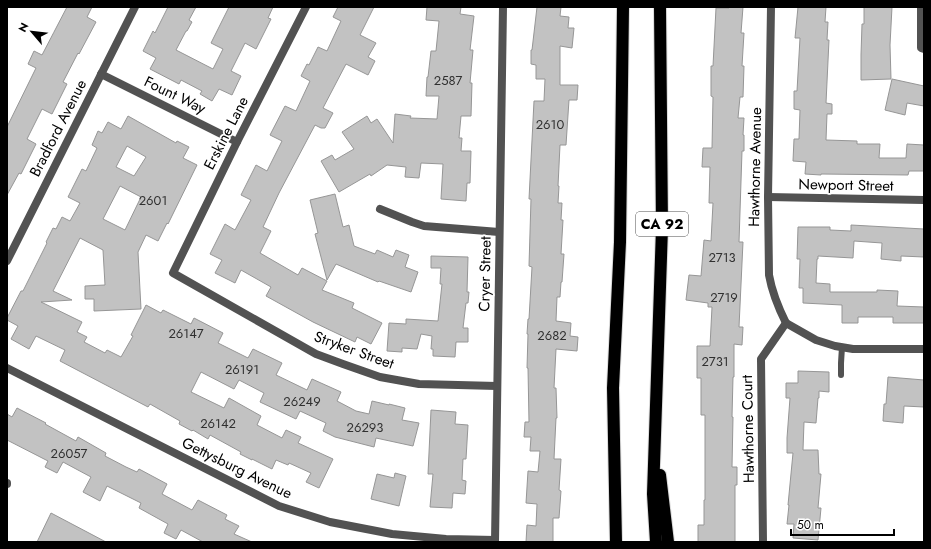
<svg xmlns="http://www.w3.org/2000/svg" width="931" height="549" font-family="Jost,sans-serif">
	<rect width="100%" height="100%" fill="#fff"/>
	<g fill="#c2c2c2" stroke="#969696" fill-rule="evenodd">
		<path d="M67 7H92L87 17 96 22 79 54 78 53 63 82 67 84 52 114 42 109 27 139 36 144 21 174 19 173 7 195V127L36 68 28 64 34 51 42 55Z"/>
		<path d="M168 7H196L189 20 192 22 187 31H186L176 50 213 69 223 49 211 43 229 7H273L268 18 271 19 256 49 245 43 231 71 241 76 232 95 219 89 212 101 200 94 202 91 181 80 179 84 150 69 156 58 143 51 153 31 155 33Z"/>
		<path d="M338 7H374L360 35 376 43 368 57 375 61 368 75 346 64 323 108 333 113 325 128H321L315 125 279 193 263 227 271 231 260 253 298 275 302 268 327 281 322 290 354 303 352 308 382 323 371 344 357 337 355 342 313 322 266 296 271 287 241 270 235 283 215 273 222 260 210 254 225 224 235 230 251 200 241 195 256 165 267 171 282 141 270 135 285 106 296 111 310 81 301 76 307 64 309 65 318 47 327 51 341 21 333 17Z"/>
		<path d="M427 7H461L460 14 474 16 470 50H473L470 83H472L471 116H461L459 138H462L461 151H471L470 183H467L466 201 441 199 443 164 421 163 419 178 405 177 406 167 387 165 371 176 370 174 339 192 321 161 332 155 335 160 354 149 342 132 367 116 371 123 377 119 393 143 395 114 411 116 410 118 437 119 439 96H426L427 77H428L431 51H436L439 21 426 20Z"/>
		<path d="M537 7H561L560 16 569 17 568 28H574L572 48 560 46V85H578L577 100H569L566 145H560L558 186H559L558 203H562L561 220H563L561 254H564L562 282H561L560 297H557L556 321 571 323 570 336 578 337 577 351 556 349 554 388H556L557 418H556L554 459H561L559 490 561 491 559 518H553V542H526L527 525 536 526 537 504 526 503 528 471 538 472 540 451H530L531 437H524L525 422H529L528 368H527L528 334H527L528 319H529L532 267 529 266 531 199H529L534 101H544L545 79H536V65L531 64V50H532Z"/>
		<path d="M730 7H743L741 33H744L742 66H744L743 97H740L738 118H744L743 135H744V151H742L739 242H743L739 327H743L742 345 734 344V377H733L732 417H733L732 467H737V485H735V542H698V525H704V500H705V415H701V378H697V346H710L712 307H708V303L686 300 689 275 701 276 704 240 711 241 713 203H709L710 167H702L703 148H712L713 97 711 96V66H713L716 8H729Z"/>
		<path d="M798 7H826L825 22H828L827 40H829L826 103 832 104V114H827L826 140 857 141V144H880L879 158H906L907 144 924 145V171H909L908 175 821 174V175L805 174 806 162 793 161 794 139H799L800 110 794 109V91H797L800 38H795Z"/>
		<path d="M864 7H892L890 45 891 79 861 80V55L862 24H864Z"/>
		<path d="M892 79 924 86V106L907 103 905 115 885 110Z"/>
		<path d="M128 116 176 143 177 141 189 147 183 158 197 165 168 224 167 223 158 241 146 235 138 252 141 309 94 311V299H85V286L105 285 103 250 80 238 53 291 72 300 41 302 82 322 77 332 87 337 84 342 105 353 107 350 121 357 133 336 131 335 146 305 161 313 163 310 191 324 194 318 223 333 218 343 248 358 253 349 282 363 276 375 307 390 312 379 341 392 337 401 356 411 369 414 372 401 389 405V404L405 408 402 420 419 423 413 446 376 438 374 447 335 437 323 431 326 423 300 411 296 419 260 402 264 393 239 380 234 389 201 372 191 392 224 408 229 398 261 416 257 425 282 438 286 430 301 437 298 443 333 459 319 488 306 482 311 473 289 463 288 465 276 460 272 469 252 459V460L240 454 241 452 210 435 208 439 193 430 192 431 179 424 180 421 150 404 148 407 60 361 65 350 36 336 29 349 11 339 18 326 7 320V318L21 291H23L47 243 46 242 53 228 56 229 62 217 70 221 80 203 68 197 82 169 86 171 97 148 92 145 98 131 102 133 108 122 121 129ZM127 146 146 157 134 176 116 167ZM120 186 141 197 125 230 103 219Z"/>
		<path d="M335 194 343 227 349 225 354 246 375 254 377 250 393 257 396 250 409 255 405 267 418 272 411 292 379 281 378 282 336 264 327 280 315 234 318 233 310 200Z"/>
		<path d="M851 225 924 229V257L901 256V261L881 259 882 243 854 241 853 258 818 256V259H817L816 283 830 284V292H877V290L898 291 897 306 924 307V323H893V317H858V323H842V305L803 303V288H799L800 259H797L798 227H830V230L851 231Z"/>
		<path d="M431 256 468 257 467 292H469L468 303H466L463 328H468V342H456L455 357 433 356V349H431L432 336 421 334 417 349 402 348V352L387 351 389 323 406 324V319L438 321 442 284H440L441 268H431Z"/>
		<path d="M798 371 829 372V392L819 391V398H818L816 423 804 422 803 450H818L819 474H821L818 508H821L818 540 793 538 794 524H787L789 505H788L793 453H787V438L790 398H786V383H798Z"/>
		<path d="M888 377 924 380V407L904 406 903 423 883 421 884 404H886Z"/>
		<path d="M17 408 46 423 45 424 76 441 78 437 106 453 105 456 126 467 137 472 139 469 167 484 162 494 192 510 198 500 227 515 225 519 239 526 234 534 252 542H203L181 530 176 539 164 533 168 524 139 508 141 503 107 486 100 501 83 492 91 477 63 462 57 473 45 467 48 461 7 440V414L12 417Z"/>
		<path d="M431 410 456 412 455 424 468 425 466 459H463L462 480 466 481 465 494 453 493 452 508 430 507 433 474H428Z"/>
		<path d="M395 473 406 476 399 506 371 499 377 474 394 478Z"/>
		<path d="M51 513 106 542H37Z"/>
	</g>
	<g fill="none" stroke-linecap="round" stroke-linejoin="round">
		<g stroke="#dbdbdb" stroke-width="14">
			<g id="motorway">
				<path d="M660 475 668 542"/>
				<path d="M616 542 613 388 620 242 623 7"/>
				<path d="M656 542 653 494 662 228 660 7"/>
			</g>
		</g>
		<path stroke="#525252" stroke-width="6" d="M841 375V363L842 347"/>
		<g stroke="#525252" stroke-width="8">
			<path d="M306 7 237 142 173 273 316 354 343 364 380 377 419 384 497 386"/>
			<path d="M771 7 768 197 769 275C772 292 778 307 786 323"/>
			<path d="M921 7V48L924 49"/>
			<path d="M101 74 237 142"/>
			<path d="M768 197 924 200"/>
			<path d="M380 209 412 222 424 226 499 232"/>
			<path d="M7 261 135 7"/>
			<path d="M786 323 816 340 835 346 853 349H924"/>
			<path d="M7 368 279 506 330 522 392 534 446 539 495 540"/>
			<path d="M7 483V484"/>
			<path d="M495 542 503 7"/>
			<path d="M763 542 761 359 786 323"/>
		</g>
		<use href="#motorway" stroke="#000" stroke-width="12"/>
	</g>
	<g text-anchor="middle" stroke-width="3.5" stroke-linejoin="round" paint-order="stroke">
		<g font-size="13" fill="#303030">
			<text x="448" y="85">2587</text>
			<text x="550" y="129">2610</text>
			<text x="153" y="205">2601</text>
			<text x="722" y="262">2713</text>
			<text x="724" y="302">2719</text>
			<text x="186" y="338">26147</text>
			<text x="552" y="340">2682</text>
			<text x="715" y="366">2731</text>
			<text x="242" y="374">26191</text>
			<text x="302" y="406">26249</text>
			<text x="218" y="428">26142</text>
			<text x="365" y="432">26293</text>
			<text x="69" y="458">26057</text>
		</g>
		<rect fill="#fff" stroke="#4c4c4c" stroke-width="1" x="636" y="212" width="52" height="24" rx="3"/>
		<g font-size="14" font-weight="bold" fill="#000">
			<text x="662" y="229">CA 92</text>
		</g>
		<g font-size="15" fill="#000" stroke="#fff">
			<text transform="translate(175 95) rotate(26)" y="5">Fount Way</text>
			<text transform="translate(58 128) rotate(-63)" y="5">Bradford Avenue</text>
			<text transform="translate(226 133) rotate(-63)" y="5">Erskine Lane</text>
			<text transform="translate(755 167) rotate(-89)" y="5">Hawthorne Avenue</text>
			<text transform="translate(846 185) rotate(1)" y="5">Newport Street</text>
			<text transform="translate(485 274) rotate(-89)" y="5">Cryer Street</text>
			<text transform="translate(354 350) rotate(20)" y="5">Stryker Street</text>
			<text transform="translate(748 429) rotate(-91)" y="5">Hawthorne Court</text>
			<text transform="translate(237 468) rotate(26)" y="5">Gettysburg Avenue</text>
		</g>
	</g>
	<rect width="931" height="549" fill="none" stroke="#000000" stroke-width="16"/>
	<g transform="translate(32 32) rotate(298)" stroke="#ffffff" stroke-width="3" paint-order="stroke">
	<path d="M0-3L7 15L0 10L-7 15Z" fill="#000000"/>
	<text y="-6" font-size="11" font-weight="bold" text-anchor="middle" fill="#000000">N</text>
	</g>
	<path d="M791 529v6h103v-6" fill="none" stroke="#000000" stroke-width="2"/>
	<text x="797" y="529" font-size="12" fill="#000000" stroke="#ffffff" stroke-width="3" paint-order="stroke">50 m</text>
</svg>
